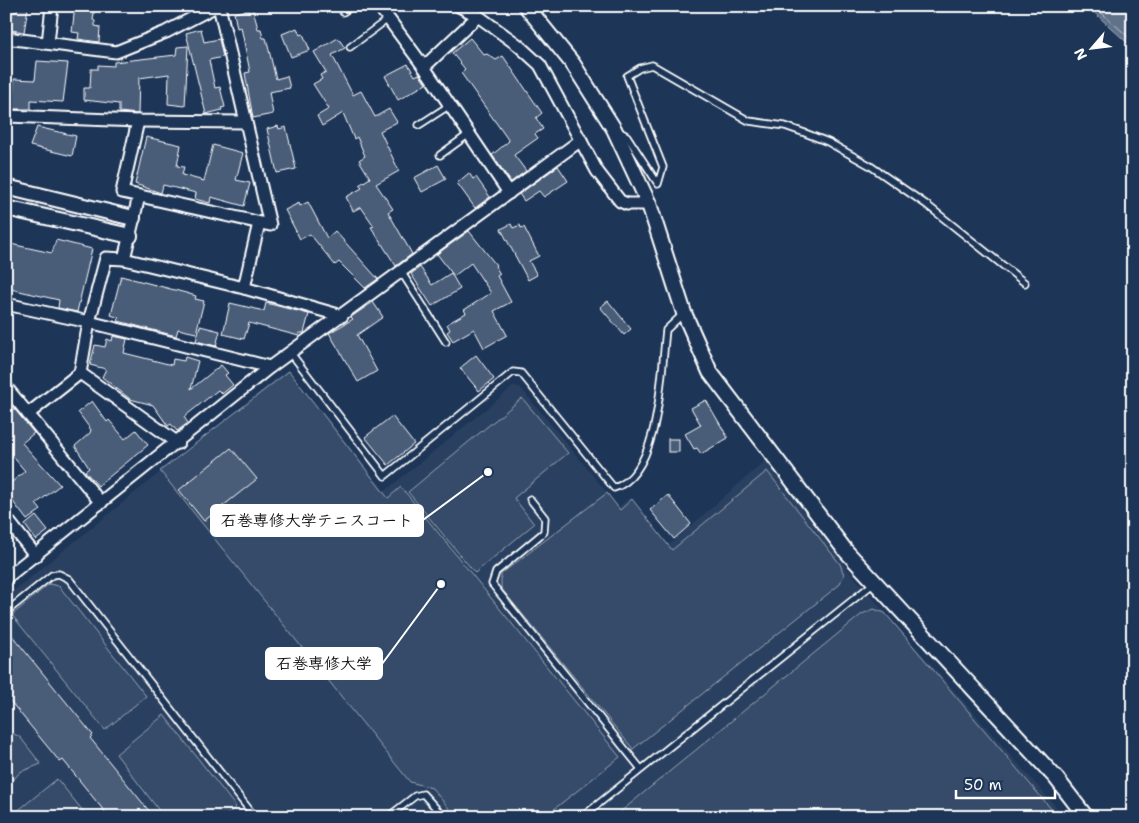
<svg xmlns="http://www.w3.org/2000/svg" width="1139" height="823" font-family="'Shantell Sans','Klee One',sans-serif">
	<rect width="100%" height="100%" fill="#1d3557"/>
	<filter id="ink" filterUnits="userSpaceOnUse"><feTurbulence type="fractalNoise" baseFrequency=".02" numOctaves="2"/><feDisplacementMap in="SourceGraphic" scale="10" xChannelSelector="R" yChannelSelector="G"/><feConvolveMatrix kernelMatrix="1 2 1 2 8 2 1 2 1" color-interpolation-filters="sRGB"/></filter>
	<g filter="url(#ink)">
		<path fill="#2a4161" d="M288 369 385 491 514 386 520 387 619 507 630 497 669 545 765 461 849 571 1065 817H6V597Z"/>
		<g fill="#364b69" stroke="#9aa5b4">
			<path d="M289 371 388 498 401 487 620 757 544 817H456L432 788 410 782 160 471Z"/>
			<path d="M522 398 568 453 514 498 534 524 475 573 408 492Z"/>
			<path d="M767 471 840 564 844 575 839 585 633 749 501 588V574L607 493 620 510 632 499 672 550Z"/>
			<path d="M49 584 59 586 146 696 105 730 12 615Z"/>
			<path d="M874 609 885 613 1058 817H614L862 614Z"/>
			<path d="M164 715 236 807 224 817H164L116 754Z"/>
			<path d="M6 730 20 737 41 764 20 772 6 789Z"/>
			<path d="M57 779 88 817H20L15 813Z"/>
		</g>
		<path fill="#617289" stroke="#a0aab8" d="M1087 6H1133V48Z"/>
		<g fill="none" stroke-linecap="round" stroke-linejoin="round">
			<path stroke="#c0c7d0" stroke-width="1" d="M1094 6 1133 41"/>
		</g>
		<g fill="#4a5d79" stroke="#fff">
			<path d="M18 6 28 8 24 32 11 30 13 12H17Z"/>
			<path d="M75 6H95L93 20 95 21V26L100 27 99 42 78 39 79 33 72 32Z"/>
			<path d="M253 9 258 29H261L263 38H266L276 79 287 76 290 88 269 92 273 114 253 118 245 73 250 72 241 27 237 28 234 13Z"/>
			<path d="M297 28 300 35 303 34 310 50 291 57 282 34Z"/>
			<path d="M201 29 204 42 219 39 223 57 209 60 215 88 220 87 225 107 221 108 222 110 206 114 186 33Z"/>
			<path d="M338 38 345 48 332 55 353 95 361 91 375 117 389 109 397 122 380 131 399 171 376 184 393 209 388 212 412 254 396 266 371 227 374 226 361 207 353 211 346 197 362 188 359 185 370 178 359 160 365 156 357 137 354 139 343 113 322 126 317 116 329 109 313 84 322 79 320 75 326 72 314 52Z"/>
			<path d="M470 38 484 55 487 54 496 60 503 56 542 113 536 118 543 129 535 134 538 138 514 155 526 171 511 182 492 155 509 141 461 73 465 69 452 53Z"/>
			<path d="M188 46 185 106 168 104 169 74 139 78 138 114 119 112V104L84 100V88H90L91 69H98V65L114 66V62L176 55 177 47Z"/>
			<path d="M37 61 68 63 63 102 31 100V109H13L14 79 35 80Z"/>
			<path d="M408 64 415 76 419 74 426 84 398 100 385 76Z"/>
			<path d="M278 126 279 129 286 127 296 169 277 173 267 129Z"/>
			<path d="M37 127 76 136 72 156 30 146Z"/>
			<path d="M146 137 181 145 177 166 184 167 182 175 204 181 213 145 243 153 236 180 250 183 244 206 211 197 210 203 195 199 196 193 163 185 161 193 135 184Z"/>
			<path d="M438 165 446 179 422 192 414 178Z"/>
			<path d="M558 166 568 181 544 197 539 191 524 201 519 194Z"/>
			<path d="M469 173 473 179 476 177 490 197 475 208 457 183Z"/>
			<path d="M308 202 327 238 335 231 378 279 375 281 365 288 339 262 335 265 310 234 300 239 285 210 299 203 300 206Z"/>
			<path d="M511 224 513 228 520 225 521 228 524 227 539 256 529 261 537 275 528 280 501 229Z"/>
			<path d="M469 231 496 265 495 266 500 274 497 276 511 302 494 311 507 335 484 348 474 329 453 341 447 332 450 330 447 324 466 313 464 310 491 293 471 263 454 276 437 254Z"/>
			<path d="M56 240 92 249 77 312 58 308 59 300 6 288V243L52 253Z"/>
			<path d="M420 267 432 285 451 273 460 289 432 306 411 274Z"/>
			<path d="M121 276 186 293 196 296 195 299 204 301 196 333 178 329 176 336 118 321 119 318 111 315Z"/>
			<path d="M608 301 631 329 624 335 600 307Z"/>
			<path d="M373 302 383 317 357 335 377 371 358 382 329 333 353 319 351 317Z"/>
			<path d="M230 303 264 311 266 303 309 314 304 333H299V336L249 323 244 339 223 334Z"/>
			<path d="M200 326 220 331 216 346 196 341Z"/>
			<path d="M113 336 127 339 124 353 172 365 173 359 184 361 185 357 198 361 191 389 221 365 228 373 225 375 233 385 222 394 218 390 184 417 188 423 177 431 171 424 168 426 153 405 130 399 102 377 106 369 90 365 95 345 105 347 107 339 112 341Z"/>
			<path d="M476 355 494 379 479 391 460 368Z"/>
			<path d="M706 400 728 438 701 454 697 448 694 449 685 434 701 425 691 408Z"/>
			<path d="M92 401 107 422 109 420 125 439 136 430 148 445 98 486 85 471 89 468 75 446 90 433 91 430 78 412Z"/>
			<path d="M12 406 34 433 22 443 60 485 36 504 41 510 27 520 11 499 6 503V487L25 471 6 448V410Z"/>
			<path d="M392 416 414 444 388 465 365 437Z"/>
			<rect x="668" y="439" width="11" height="13"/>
			<path d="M231 448 257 479 204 521 179 490Z"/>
			<path d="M668 495 691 524 674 539 650 510Z"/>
			<path d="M36 516 48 531 36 540 25 525Z"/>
			<path d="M6 628 93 735 90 738 154 817H109L63 760 60 762 6 696Z"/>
		</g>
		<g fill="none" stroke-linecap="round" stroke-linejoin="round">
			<g stroke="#fff" stroke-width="9">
				<g id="service">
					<path d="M343 12 352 6"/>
					<path d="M350 47 388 19"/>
					<path d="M419 125 450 105"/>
					<path d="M618 131 627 136 658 184 663 167 627 76 640 68 652 65 749 121 785 126 805 133 828 142 869 165 927 205 1025 283"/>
					<path d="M440 155 469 134"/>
					<path d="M402 273 446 342"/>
					<path d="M290 352 385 476 513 372 521 373 614 488C661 473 661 371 666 330L684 313"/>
					<path d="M530 499 545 518 544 532 496 572 492 584 641 769"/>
					<path d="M6 612 52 575 59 574 69 579 255 817"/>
					<path d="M388 817 415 796 423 794 444 817"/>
					<path d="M582 817 874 583"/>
				</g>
			</g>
			<g stroke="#fff" stroke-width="15">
				<g id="minor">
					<path d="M379 6 424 67 509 193"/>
					<path d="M459 6 478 16 518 45 540 65 597 171 620 201 627 204H649"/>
					<path d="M6 38 116 52 166 32 216 6"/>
					<path d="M48 43 52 6"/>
					<path d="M424 67 478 16"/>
					<path d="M6 116 138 121 245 122"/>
					<path d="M138 121 122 192 270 225 219 6"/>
					<path d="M124 259 139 196"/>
					<path d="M244 288 259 223"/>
					<path d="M6 304 89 322 270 367"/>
					<path d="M6 387 101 503"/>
					<path d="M28 414 80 373"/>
					<path d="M178 443 80 373 89 322 106 258 124 259 244 288 342 316"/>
					<path d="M6 518 36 556"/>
					<path d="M6 578 270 367 581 140"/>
				</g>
			</g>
			<g stroke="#fff" stroke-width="18">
				<g id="tertiary">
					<path d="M526 6 573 64 614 129 649 204 684 313 710 372 845 550 1056 778 1086 817"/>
					<path d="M6 187 133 218"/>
					<path d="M6 208 130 236"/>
				</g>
			</g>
			<use href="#service" stroke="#1d3557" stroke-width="5.5"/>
			<use href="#minor" stroke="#1d3557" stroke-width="11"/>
			<use href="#tertiary" stroke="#1d3557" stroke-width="14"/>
		</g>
	</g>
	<path fill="none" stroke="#fff" stroke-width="2" d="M488 472L423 520M441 584L382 664"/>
	<g fill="#fff" stroke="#1d3557" stroke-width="2">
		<circle cx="488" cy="472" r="5"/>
		<circle cx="441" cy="584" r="5"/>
	</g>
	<g fill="#fff" stroke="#fff" stroke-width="2">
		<rect x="211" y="505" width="212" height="31" rx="5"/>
		<rect x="266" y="648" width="116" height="31" rx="5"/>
	</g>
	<g font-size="16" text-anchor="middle" font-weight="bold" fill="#111">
		<text x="317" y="526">石巻専修大学テニスコート</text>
		<text x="324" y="669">石巻専修大学</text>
	</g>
	<rect width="1139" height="823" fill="none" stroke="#1d3557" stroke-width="25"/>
	<rect x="12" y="12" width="1114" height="798" fill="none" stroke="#fff" stroke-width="2" filter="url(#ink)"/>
	<g transform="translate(1092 48) rotate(242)" stroke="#1d3557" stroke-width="4" paint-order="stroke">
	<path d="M0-4L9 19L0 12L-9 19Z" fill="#ffffff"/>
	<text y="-8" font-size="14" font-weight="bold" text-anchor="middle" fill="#ffffff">N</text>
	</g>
	<path d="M956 790v8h99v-8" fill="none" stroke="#ffffff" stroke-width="2.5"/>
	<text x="964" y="790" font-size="15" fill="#ffffff" stroke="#1d3557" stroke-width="4" paint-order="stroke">50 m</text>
</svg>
